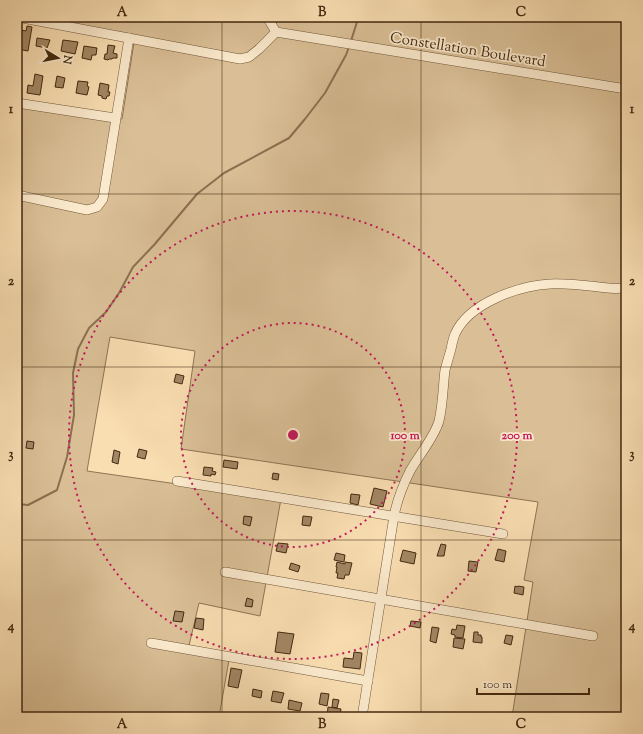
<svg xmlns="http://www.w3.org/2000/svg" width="643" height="734" font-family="'Sorts Mill Goudy',serif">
	<rect width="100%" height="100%" fill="#f9deb2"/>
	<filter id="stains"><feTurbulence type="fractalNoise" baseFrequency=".005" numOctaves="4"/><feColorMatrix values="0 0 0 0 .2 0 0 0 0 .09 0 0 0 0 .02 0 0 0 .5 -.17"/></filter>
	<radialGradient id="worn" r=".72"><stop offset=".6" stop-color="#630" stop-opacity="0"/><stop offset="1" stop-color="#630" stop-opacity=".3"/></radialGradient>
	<path fill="#dabf96" stroke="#8e7453" d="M36 17H626V717H512L533 582 524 580 538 502 181 449 195 351 110 337 87 471 281 499 260 616 199 603 188 650 229 660 219 717H17V103L122 119 135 36Z"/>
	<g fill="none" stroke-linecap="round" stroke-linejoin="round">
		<g stroke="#8b7050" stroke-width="2">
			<path d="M351 41 357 22V17"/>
			<path d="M17 504 28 505 57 490 67 457 74 415 73 373 78 349 89 328 106 312 119 293 133 267 154 245 197 194 224 173 289 138 305 119 325 93 346 55 349 47"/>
		</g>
	</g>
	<g fill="#a28764" stroke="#432910">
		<path d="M27 26 32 27 28 51 17 49V29L26 31Z"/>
		<path d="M37 38 50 40 47 48 36 46Z"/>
		<path d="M63 40 78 42 75 54 61 51Z"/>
		<path d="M108 45 115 46 113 53 117 54V58H113L112 59H109L108 60 104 59 105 54H107Z"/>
		<path d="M84 46 97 48 96 55H92L91 60 82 58Z"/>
		<path d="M17 72 22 73 20 82H17Z"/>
		<path d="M35 74 43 76 40 95 27 93 28 85 33 86Z"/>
		<path d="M57 76 65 78 63 88 55 87Z"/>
		<path d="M78 81 88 82 87 86 89 87 87 95 76 93Z"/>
		<path d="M100 83 109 85 108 92H110L109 96H107L106 99 102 98V96L98 95Z"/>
		<path d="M176 374 184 376 182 384 174 382Z"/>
		<path d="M27 441 34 442 33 449 26 448Z"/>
		<path d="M139 449 147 451 145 459 137 457Z"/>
		<path d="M114 450 120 452 118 464 112 462Z"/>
		<path d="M224 460 238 462 237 469 223 467Z"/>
		<path d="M204 467 213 468 212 471 216 472 215 475 211 474V476L203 475Z"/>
		<path d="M273 473 279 474 278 480 272 479Z"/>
		<path d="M374 488 387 491 383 507 370 504Z"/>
		<path d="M351 494 360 495 358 505 350 503Z"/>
		<path d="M244 516 252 517 250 526 243 524Z"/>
		<path d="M303 516 312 517 310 526 302 525Z"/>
		<path d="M278 543 288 544 286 553 276 551Z"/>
		<path d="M441 544 446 545 444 556H437Z"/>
		<path d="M498 549 506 551 504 562 495 560Z"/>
		<path d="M403 550 416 553 414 564 400 561Z"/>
		<path d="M336 553 345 555 344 562 334 560Z"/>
		<path d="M469 561 478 562 476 572 468 571Z"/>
		<path d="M337 562 345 564V562L352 563 349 575H345L344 579 337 578 338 573H336L337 567H336Z"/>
		<path d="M291 563 300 566 298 572 289 569Z"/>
		<path d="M515 586 518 587V586L524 587 523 595 514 593Z"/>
		<path d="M247 598 253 600 252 607 245 606Z"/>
		<path d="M175 611 184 612 182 622 173 621Z"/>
		<path d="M196 618 204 619 203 630 194 628Z"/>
		<path d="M411 621 421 622 420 628 410 626Z"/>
		<path d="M457 625 465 626 463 638 455 637V635L451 634 452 629 456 630Z"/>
		<path d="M432 627 439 628 436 643 430 641Z"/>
		<path d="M278 632 294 634 290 654 275 652Z"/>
		<path d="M474 632H478V635H481V637H482V643L473 642Z"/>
		<path d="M506 635 513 636 511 645 504 643Z"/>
		<path d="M454 638 465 639 463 649 453 647Z"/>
		<path d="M354 652 362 653 360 669 343 667 344 658 353 659Z"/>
		<path d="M231 668 242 670 238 688 228 686Z"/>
		<path d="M253 689 262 691 261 698 252 696Z"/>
		<path d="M273 691 284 693 281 703 271 701Z"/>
		<path d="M321 693 329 694 327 706 319 704Z"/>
		<path d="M333 699 339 700 337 708 332 707Z"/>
		<path d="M289 700 302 703 300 711 288 709Z"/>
		<path d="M328 707 341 709 340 715H338V717H327Z"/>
	</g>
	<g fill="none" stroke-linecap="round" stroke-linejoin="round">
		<g stroke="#705638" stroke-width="10">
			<g id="minor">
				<path d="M17 17 240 59 249 57 259 49 276 32"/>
				<path d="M267 17 276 32 626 89"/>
				<path d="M17 103 115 118"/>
				<path d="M17 195 87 210 97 207 103 199 129 38"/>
				<path d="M177 481 503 534"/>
				<path d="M225 572 593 636"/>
				<path d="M151 643 368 681"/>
				<path d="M362 717 394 516C397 501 403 485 410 471 419 455 434 438 439 421 443 404 443 386 445 370 447 363 449 356 451 349 452 344 453 339 455 334 469 303 518 286 550 284 569 283 589 286 608 288 614 289 620 288 626 288"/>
			</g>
		</g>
		<use href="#minor" stroke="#fbeacd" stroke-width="9"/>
	</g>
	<path fill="none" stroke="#432910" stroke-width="1" stroke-opacity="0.55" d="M222 17V717M421 17V717M17 194H626M17 367H626M17 540H626"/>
	<g fill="none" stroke="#c2185b" stroke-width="2" stroke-dasharray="2 4">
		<circle cx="293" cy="435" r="112"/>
		<circle cx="293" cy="435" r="224"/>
	</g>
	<g text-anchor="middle" stroke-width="3.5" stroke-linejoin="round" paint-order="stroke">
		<g font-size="15" fill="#432910" stroke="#fbeacd">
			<text transform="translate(468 49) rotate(9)" y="5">Constellation Boulevard</text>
		</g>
	</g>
	<circle cx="293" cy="435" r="6" fill="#c2185b" stroke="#fbeacd" stroke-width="2"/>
	<g font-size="12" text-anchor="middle" font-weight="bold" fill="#c2185b" stroke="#fbeacd" stroke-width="3.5" stroke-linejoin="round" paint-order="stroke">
		<text x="405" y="439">100 m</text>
		<text x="517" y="439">200 m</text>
	</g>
	<rect width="643" height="734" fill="none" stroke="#f9deb2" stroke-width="44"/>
	<g transform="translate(58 58) rotate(100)" stroke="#fbeacd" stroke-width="3" paint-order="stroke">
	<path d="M0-3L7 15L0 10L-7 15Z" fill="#432910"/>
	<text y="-6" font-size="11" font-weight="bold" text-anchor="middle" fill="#432910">N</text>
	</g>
	<path d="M477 688v6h112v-6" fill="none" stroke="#432910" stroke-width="2"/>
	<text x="483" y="688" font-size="12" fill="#432910" stroke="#fbeacd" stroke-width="3" paint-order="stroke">100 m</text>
	<rect x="22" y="22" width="599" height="690" fill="none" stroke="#432910" stroke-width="1.5"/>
	<g font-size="13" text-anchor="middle" font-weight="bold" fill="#432910">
		<text x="122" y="16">A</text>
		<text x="322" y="16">B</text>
		<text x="521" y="16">C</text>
		<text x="11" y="113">1</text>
		<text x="632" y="113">1</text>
		<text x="11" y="285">2</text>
		<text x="632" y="285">2</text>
		<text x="11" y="458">3</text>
		<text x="632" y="458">3</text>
		<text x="11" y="630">4</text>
		<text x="632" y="630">4</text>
		<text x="122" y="728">A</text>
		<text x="322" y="728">B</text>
		<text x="521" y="728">C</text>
	</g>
	<rect width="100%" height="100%" filter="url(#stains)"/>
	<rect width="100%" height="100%" fill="url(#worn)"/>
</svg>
